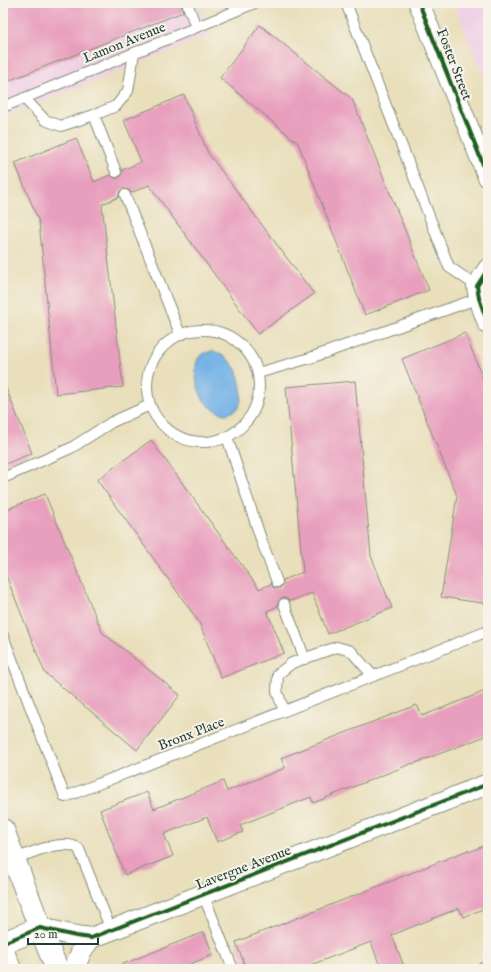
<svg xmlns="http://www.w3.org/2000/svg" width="491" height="972" font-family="'IM FELL English',serif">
	<rect width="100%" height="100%" fill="#f7f3e8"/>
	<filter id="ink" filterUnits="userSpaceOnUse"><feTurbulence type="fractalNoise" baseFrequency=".025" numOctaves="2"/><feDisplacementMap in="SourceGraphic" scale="8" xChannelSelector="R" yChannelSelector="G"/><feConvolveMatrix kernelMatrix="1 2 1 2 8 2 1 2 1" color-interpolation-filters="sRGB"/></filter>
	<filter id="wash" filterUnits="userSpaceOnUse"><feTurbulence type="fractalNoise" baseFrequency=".012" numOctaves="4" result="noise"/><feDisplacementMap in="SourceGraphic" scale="16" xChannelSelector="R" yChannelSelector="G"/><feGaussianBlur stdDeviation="0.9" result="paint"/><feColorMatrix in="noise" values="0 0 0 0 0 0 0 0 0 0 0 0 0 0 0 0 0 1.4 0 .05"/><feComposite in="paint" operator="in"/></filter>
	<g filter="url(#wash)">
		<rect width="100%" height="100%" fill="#e9dfbb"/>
		<g fill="#efd0e6">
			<path d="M3 3H198L211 35 3 117Z"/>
			<path d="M454 3H488V89Z"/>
		</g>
		<path fill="#75b2e7" stroke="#4a788e" d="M213 351C221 354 230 359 235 368 240 377 247 405 234 411 232 412 228 414 226 414 223 414 219 412 217 411 212 408 206 404 203 399 197 389 191 364 201 355 204 353 209 352 213 351Z"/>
		<g id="blocks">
			<g fill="#e89ebd">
				<path d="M3 3H181L183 12 3 83Z"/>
				<path d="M260 25 352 99 429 290 365 315 298 143 220 78Z"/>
				<path d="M184 95 208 153 314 294 258 334 149 185 131 193 129 190 123 189 120 191 119 194V197L102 204 123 387 56 394 39 222 15 163 76 138 94 182 110 175 115 178H119L122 173V170L141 162 124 120Z"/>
				<path d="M465 333 488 391V604L441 597 457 496 402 359Z"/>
				<path d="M355 381 371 556 392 608 328 634 312 593 290 601 285 598H281L278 603V606L267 611 284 653 221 678 199 622 97 480 151 440 259 589 271 584 273 587 276 588H280L283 583V580L303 572 286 387Z"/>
				<path d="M4 383 32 453 3 465V384Z"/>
				<path d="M45 494 102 632 180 695 137 750 45 673 3 568V511Z"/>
				<path d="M488 690V735L413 764V763L313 803 311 797 240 825 243 832 217 842 207 817 164 834 173 856 125 875 100 810 147 792 154 809 223 781 227 791 285 768 281 758 370 723 417 705 422 716Z"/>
				<path d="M488 844V907L463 917 459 908 392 935 405 969H381L371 942 300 969H246L236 942 384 884 468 850 469 852Z"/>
				<path d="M204 932 213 955 177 969H113V968Z"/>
			</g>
		</g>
	</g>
	<g filter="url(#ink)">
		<use href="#blocks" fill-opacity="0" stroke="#848e78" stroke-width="1"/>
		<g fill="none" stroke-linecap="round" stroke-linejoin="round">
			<g stroke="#848e78" stroke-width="12">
				<g id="lane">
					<path d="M187 3 196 27"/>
					<path d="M346 3 449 267 477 286"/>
					<path d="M24 98 45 120 61 126 94 115 116 106 128 91 134 53"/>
					<path d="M3 107 255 3"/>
					<path d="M94 115 116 172"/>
					<path d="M125 195 180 334"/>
					<circle cx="203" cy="386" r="56"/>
					<path d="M258 373 310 358 479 298"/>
					<path d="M227 437 262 542 277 582"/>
					<path d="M3 478 71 448 112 422 150 405"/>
					<path d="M284 604 305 659"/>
					<path d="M3 636 65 797 488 631"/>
					<path d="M284 711 277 691 278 674 292 663 337 647 351 651 373 676"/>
					<path d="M15 859C31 853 64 837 79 849L111 930"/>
					<path d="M203 894 233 969"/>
					<path d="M481 969 488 966"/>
				</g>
			</g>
			<g stroke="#848e78" stroke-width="22">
				<g id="street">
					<path d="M419 3 488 177"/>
					<path d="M488 269 477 286 479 298 488 324"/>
					<path d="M40 928 76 936 91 938 488 784"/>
					<path d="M74 969 82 950 91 938"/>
				</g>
			</g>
			<g stroke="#848e78" stroke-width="24">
				<g id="secondary">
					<path d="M3 830 40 928 57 969"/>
					<path d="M3 943 40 928"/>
					<path d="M3 952 10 969"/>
				</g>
			</g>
			<use href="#lane" stroke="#fff" stroke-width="10"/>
			<use href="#street" stroke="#fff" stroke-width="20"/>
			<use href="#secondary" stroke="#fff" stroke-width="22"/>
			<g stroke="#f7f3e8" stroke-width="6">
				<g id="cycleway">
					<path d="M419 3 488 177"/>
					<path d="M488 269 477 286 479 298 488 324"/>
					<path d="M3 943 40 928 76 936 91 938 488 784"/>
				</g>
			</g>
			<use href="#cycleway" stroke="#1b5e20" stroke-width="4"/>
		</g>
	</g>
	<g text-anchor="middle" stroke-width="4" stroke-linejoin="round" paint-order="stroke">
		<g font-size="14" fill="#1f3d34" stroke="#f7f3e8">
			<text transform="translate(124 42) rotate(-22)" y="5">Lamon Avenue</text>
			<text transform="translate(455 64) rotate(69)" y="5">Foster Street</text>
			<text transform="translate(191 733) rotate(-21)" y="5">Bronx Place</text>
			<text transform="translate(243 867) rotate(-21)" y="5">Lavergne Avenue</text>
		</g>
	</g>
	<rect width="491" height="972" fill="none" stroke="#f7f3e8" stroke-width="16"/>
	<path d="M28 938v6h70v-6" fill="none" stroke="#1f3d34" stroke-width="2"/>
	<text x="34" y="938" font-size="12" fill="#1f3d34" stroke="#f7f3e8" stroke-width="3" paint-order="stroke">20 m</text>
</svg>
